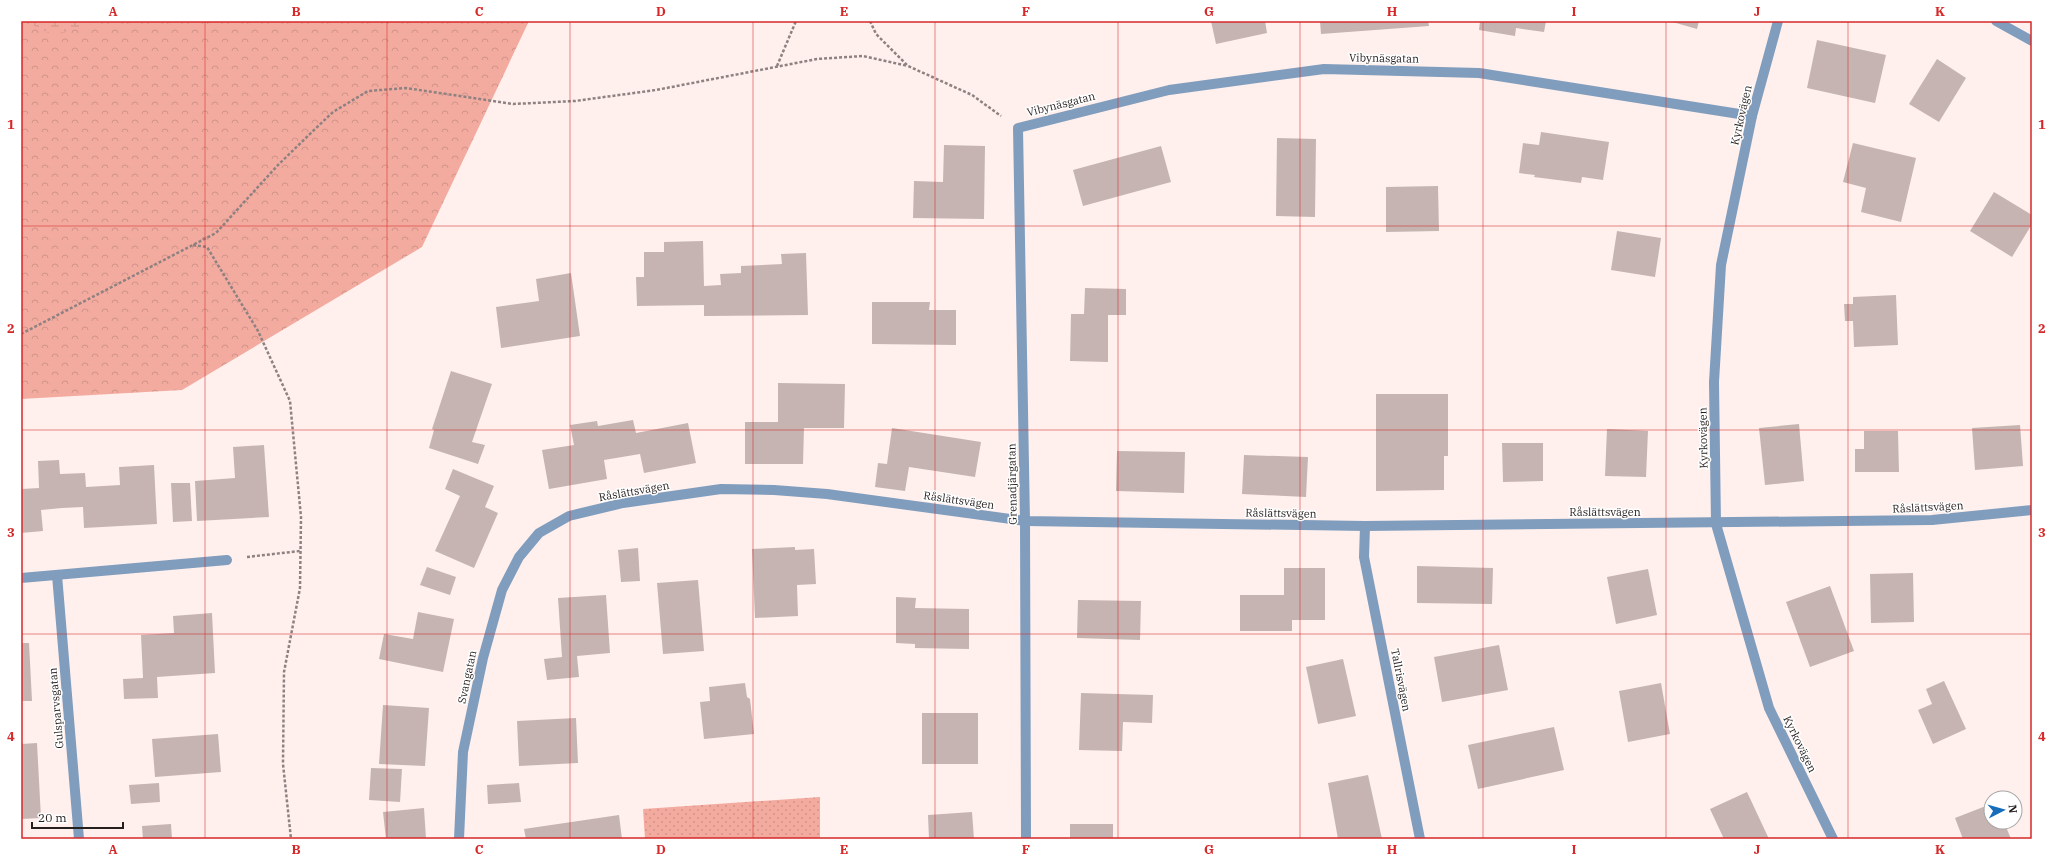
<svg xmlns="http://www.w3.org/2000/svg" width="2053" height="860" font-family="'IBM Plex Serif',serif">
	<defs>
		<pattern id="forest-crowns" width="20" height="18" patternUnits="userSpaceOnUse"><rect width="20" height="18" fill="#f3aba0"/><path d="M2 6a3 3 0 1 1 6 0M12 15a3 3 0 1 1 6 0" fill="none" stroke="#d09389"/></pattern>
		<pattern id="wetland-marsh" width="20" height="14" patternUnits="userSpaceOnUse"><rect width="20" height="14" fill="#f3aba0"/><path d="M1 5h8M5 5V1M11 12h8M15 12V8" fill="none" stroke="#d09389"/></pattern>
		<pattern id="park-dots" width="8" height="8" patternUnits="userSpaceOnUse"><rect width="8" height="8" fill="#f3aba0"/><path d="M2 2h.1M6 6h.1" fill="none" stroke="#d09389" stroke-width="1.8" stroke-linecap="round"/></pattern>
	</defs>
	<rect width="100%" height="100%" fill="#fff0ed"/>
	<path fill="url(#forest-crowns)" d="M21 21H529L422 247 182 390 21 399Z"/>
	<path fill="url(#wetland-marsh)" d="M25 21H99L54 36Z"/>
	<path fill="url(#park-dots)" d="M820 797V839H645L643 809Z"/>
	<g fill="#c6b4b2">
		<path d="M1211 21H1265L1267 33 1216 44Z"/>
		<path d="M1320 21H1428L1429 26 1321 34Z"/>
		<path d="M1480 21H1546L1544 32 1516 28 1515 36 1479 30Z"/>
		<path d="M1669 21H1699L1697 29Z"/>
		<path d="M1817 40 1886 55 1875 103 1807 88Z"/>
		<path d="M1937 59 1966 78 1939 122 1909 104Z"/>
		<path d="M1541 132 1609 142 1603 180 1582 177 1581 183 1534 177 1535 175 1519 173 1523 143 1539 145Z"/>
		<path d="M1277 138 1316 139 1315 217 1276 216Z"/>
		<path d="M1853 143 1916 158 1901 222 1861 212 1866 188 1843 182Z"/>
		<path d="M944 145 985 146 984 219 913 218 914 181 943 182Z"/>
		<path d="M1161 146 1171 182 1083 206 1073 170Z"/>
		<path d="M1438 186 1439 231 1386 232V187Z"/>
		<path d="M1994 192 2032 215V224L2012 257 1970 231Z"/>
		<path d="M1617 231 1661 238 1655 277 1611 270Z"/>
		<path d="M703 241 704 286 721 285 720 274 741 273V266L782 264 781 254 806 253 808 315 704 316V305L637 306 636 277H644V252H664V242Z"/>
		<path d="M571 273 580 336 501 348 496 307 539 301 536 279Z"/>
		<path d="M1085 288 1126 289V315H1108V362L1070 361 1071 314H1084Z"/>
		<path d="M1896 295 1898 345 1854 347 1853 321H1845L1844 304H1853V297Z"/>
		<path d="M872 302H930L929 310H956V345L872 344Z"/>
		<path d="M451 371 492 384 472 442 485 445 478 464 429 448 434 430 432 429Z"/>
		<path d="M778 383 845 384 844 428H804L803 464H745V422H778Z"/>
		<path d="M1376 394H1448V456H1444V490L1376 491Z"/>
		<path d="M633 420 636 433 688 423 696 463 644 473 640 454 604 460 607 479 549 489 542 450 574 445 570 425 597 421 598 426Z"/>
		<path d="M1799 424 1804 481 1765 485 1759 428Z"/>
		<path d="M2020 425 2023 466 1975 470 1972 428Z"/>
		<path d="M892 428 981 442 975 477 909 467 905 491 875 487 878 463 887 464Z"/>
		<path d="M1607 429 1648 431 1646 477 1605 476Z"/>
		<path d="M1864 431H1898L1899 472H1855V449H1864Z"/>
		<path d="M1502 443H1543V481L1503 482Z"/>
		<path d="M264 445 269 517 197 521 195 481 235 478 233 447Z"/>
		<path d="M1117 451 1185 452 1184 493 1116 491Z"/>
		<path d="M1244 455 1308 457 1306 497 1242 494Z"/>
		<path d="M59 460 60 474 85 473 86 487 120 485 119 467 154 465 157 524 84 528 83 507 62 508 41 510 43 531 21 533V489L39 488 38 461Z"/>
		<path d="M453 469 494 486 485 507 498 513 474 568 435 551 460 496 445 489Z"/>
		<path d="M171 483H190L192 521 173 522Z"/>
		<path d="M795 547V550L814 549 816 584 797 585 798 616 755 618 752 549Z"/>
		<path d="M638 548 640 581 621 582 618 550Z"/>
		<path d="M1417 566 1493 568 1492 604 1417 603Z"/>
		<path d="M427 567 456 577 450 595 420 585Z"/>
		<path d="M1284 568H1325V620H1292V631H1240V595H1284Z"/>
		<path d="M1648 569 1657 615 1616 624 1607 577Z"/>
		<path d="M1913 573 1914 622 1871 623 1870 574Z"/>
		<path d="M698 580 704 651 663 654 657 583Z"/>
		<path d="M1830 586 1854 651 1810 667 1786 602Z"/>
		<path d="M606 595 610 653 577 656 579 677 547 680 544 659 562 657 558 598Z"/>
		<path d="M896 597 916 598 915 608 969 609V649L915 648V644L896 643Z"/>
		<path d="M1078 600 1141 601 1140 640 1077 638Z"/>
		<path d="M418 612 454 619 443 672 379 659 384 634 413 639Z"/>
		<path d="M212 613 215 673 157 677 158 698 124 699 123 679 143 678 141 635 174 633 173 616Z"/>
		<path d="M21 643H29L32 701H21Z"/>
		<path d="M1499 645 1508 690 1442 702 1434 657Z"/>
		<path d="M1343 659 1356 716 1318 724 1306 667Z"/>
		<path d="M1944 681 1966 729 1933 744 1918 710 1932 704 1926 689Z"/>
		<path d="M745 683 747 697 750 699 754 734 704 739 700 702 710 701 709 687Z"/>
		<path d="M1661 683 1670 734 1628 742 1619 691Z"/>
		<path d="M1081 693 1153 695 1152 723 1123 722 1122 751 1079 750Z"/>
		<path d="M383 705 429 708 425 766 379 764Z"/>
		<rect x="922" y="713" width="56" height="51"/>
		<path d="M576 718 578 763 519 766 517 721Z"/>
		<path d="M1554 727 1564 770 1478 789 1468 745Z"/>
		<path d="M218 734 221 772 155 777 152 739Z"/>
		<path d="M37 743 41 818 21 819V744Z"/>
		<path d="M371 768 402 769 400 802 369 800Z"/>
		<path d="M1368 775 1382 839H1338L1328 783Z"/>
		<path d="M159 783 160 802 131 804 129 785Z"/>
		<path d="M519 783 521 802 488 804 487 785Z"/>
		<path d="M1747 792 1769 839H1724L1710 809Z"/>
		<path d="M1991 804V822H2004L2011 839H1963L1955 818Z"/>
		<path d="M424 808 426 839H386L383 812Z"/>
		<path d="M972 812 974 839H929L928 815Z"/>
		<path d="M619 815 622 839H526L524 829Z"/>
		<path d="M171 824 172 839H143L142 826Z"/>
		<rect x="1070" y="824" width="43" height="15"/>
	</g>
	<g fill="none" stroke-linecap="round" stroke-linejoin="round">
		<g stroke="#8d8281" stroke-width="2.5" stroke-dasharray="3 2" stroke-linecap="butt">
			<path d="M870 21 876 34 908 66 972 95 1001 116"/>
			<path d="M777 66 796 21"/>
			<path d="M193 245 207 247 258 331 290 401 301 517 300 588 284 672 283 764 291 839"/>
			<path d="M21 334 216 233 278 165 313 131 333 112 368 91 406 88 513 104 575 101 656 90 817 59 863 56 908 66"/>
			<path d="M247 557 300 551"/>
		</g>
		<g stroke="#819dbd" stroke-width="10">
			<path d="M1778 21 1752 116 1721 265 1714 382 1716 524 1769 708 1833 839"/>
			<path d="M1996 21 2032 41"/>
			<path d="M1365 526 1364 557 1420 839"/>
			<path d="M57 575 79 839"/>
			<path d="M21 578 227 560"/>
			<path d="M459 839 463 752 483 658 502 590 519 557 539 533 569 516 623 503 721 489 774 490 827 494 1025 521 1365 526 1932 520 2032 510"/>
			<path d="M1026 839 1025 521 1018 128 1169 90 1324 69 1479 73 1752 116"/>
		</g>
	</g>
	<path fill="none" stroke="#d62828" stroke-width="1" stroke-opacity="0.55" d="M205 21V839M387 21V839M570 21V839M753 21V839M935 21V839M1118 21V839M1300 21V839M1483 21V839M1666 21V839M1848 21V839M21 226H2032M21 430H2032M21 634H2032"/>
	<g text-anchor="middle" stroke-width="3" stroke-linejoin="round" paint-order="stroke">
		<g font-size="11" fill="#241e1d" stroke="#fff">
			<text transform="translate(1384 58) rotate(1)" y="4">Vibynäsgatan</text>
			<text transform="translate(1061 104) rotate(-14)" y="4">Vibynäsgatan</text>
			<text transform="translate(1741 115) rotate(-77)" y="4">Kyrkovägen</text>
			<text transform="translate(1703 438) rotate(-91)" y="4">Kyrkovägen</text>
			<text transform="translate(1012 484) rotate(-91)" y="4">Grenadjärgatan</text>
			<text transform="translate(634 491) rotate(-10)" y="4">Råslättsvägen</text>
			<text transform="translate(959 500) rotate(8)" y="4">Råslättsvägen</text>
			<text transform="translate(1928 507) rotate(-3)" y="4">Råslättsvägen</text>
			<text x="1605" y="516">Råslättsvägen</text>
			<text transform="translate(1281 513) rotate(1)" y="4">Råslättsvägen</text>
			<text transform="translate(467 677) rotate(-78)" y="4">Svangatan</text>
			<text transform="translate(1401 680) rotate(79)" y="4">Tallrisvägen</text>
			<text transform="translate(56 708) rotate(-95)" y="4">Gulsparvsgatan</text>
			<text transform="translate(1800 744) rotate(64)" y="4">Kyrkovägen</text>
		</g>
	</g>
	<rect width="2053" height="860" fill="none" stroke="#ffffff" stroke-width="44"/>
	<g transform="translate(2003 810) rotate(84)"><circle r="19" fill="#ffffff" stroke="#a7a5a5"/>
	<path d="M0-3L7 15L0 10L-7 15Z" fill="#186dbb"/>
	<text y="-6" font-size="11" font-weight="bold" text-anchor="middle" fill="#241e1d">N</text>
	</g>
	<path d="M32 822v6h91v-6" fill="none" stroke="#241e1d" stroke-width="2"/>
	<text x="38" y="822" font-size="12" fill="#241e1d" stroke="#ffffff" stroke-width="3" paint-order="stroke">20 m</text>
	<rect x="22" y="22" width="2009" height="816" fill="none" stroke="#d62828" stroke-width="1.5"/>
	<g font-size="13" text-anchor="middle" font-weight="bold" fill="#d62828">
		<text x="113" y="16">A</text>
		<text x="296" y="16">B</text>
		<text x="479" y="16">C</text>
		<text x="661" y="16">D</text>
		<text x="844" y="16">E</text>
		<text x="1026" y="16">F</text>
		<text x="1209" y="16">G</text>
		<text x="1392" y="16">H</text>
		<text x="1574" y="16">I</text>
		<text x="1757" y="16">J</text>
		<text x="1940" y="16">K</text>
		<text x="11" y="129">1</text>
		<text x="2042" y="129">1</text>
		<text x="11" y="333">2</text>
		<text x="2042" y="333">2</text>
		<text x="11" y="537">3</text>
		<text x="2042" y="537">3</text>
		<text x="11" y="741">4</text>
		<text x="2042" y="741">4</text>
		<text x="113" y="854">A</text>
		<text x="296" y="854">B</text>
		<text x="479" y="854">C</text>
		<text x="661" y="854">D</text>
		<text x="844" y="854">E</text>
		<text x="1026" y="854">F</text>
		<text x="1209" y="854">G</text>
		<text x="1392" y="854">H</text>
		<text x="1574" y="854">I</text>
		<text x="1757" y="854">J</text>
		<text x="1940" y="854">K</text>
	</g>
</svg>
